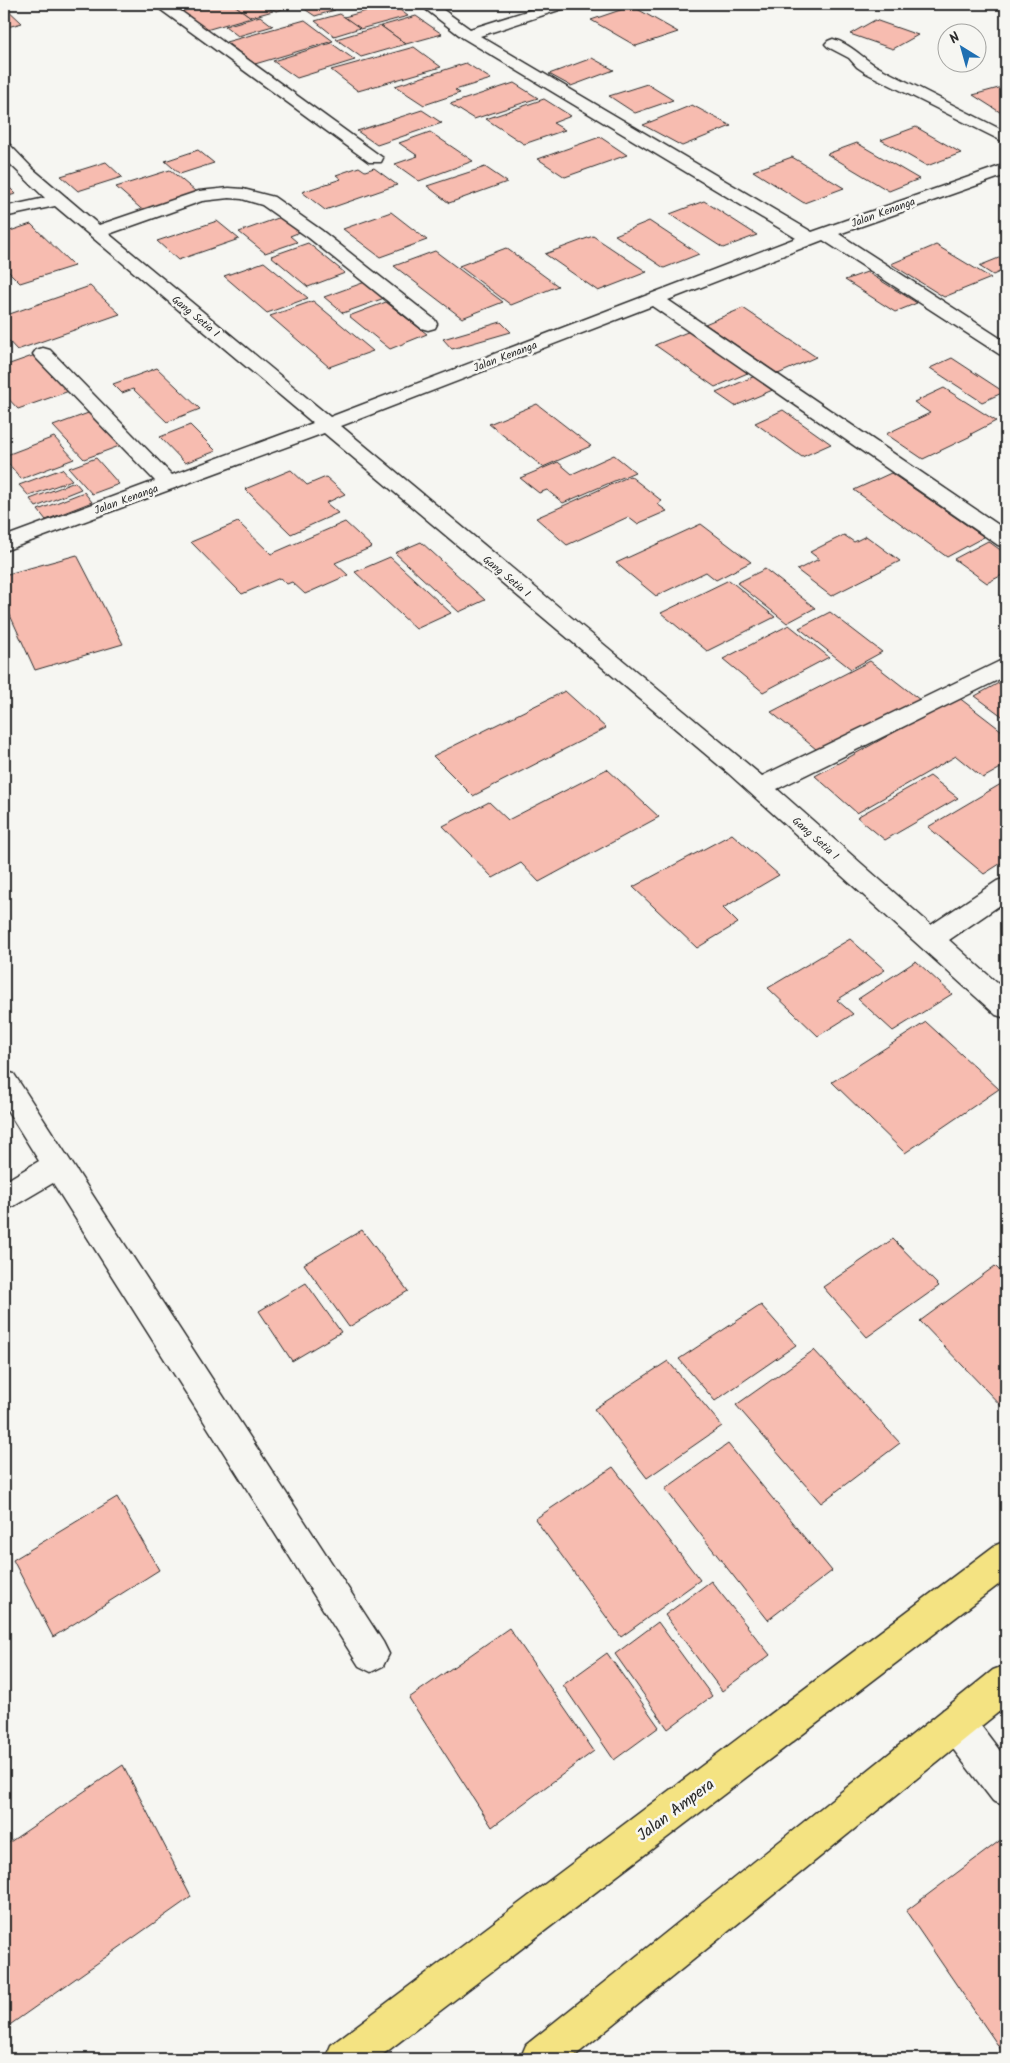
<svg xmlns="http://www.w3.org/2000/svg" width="1010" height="2063" font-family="Kalam,sans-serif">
	<rect width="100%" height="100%" fill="#f6f6f2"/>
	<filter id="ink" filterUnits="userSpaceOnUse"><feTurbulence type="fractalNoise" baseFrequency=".02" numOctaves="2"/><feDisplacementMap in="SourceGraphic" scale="10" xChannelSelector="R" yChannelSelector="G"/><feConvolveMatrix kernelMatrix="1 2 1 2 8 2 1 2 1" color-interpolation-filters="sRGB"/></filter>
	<g filter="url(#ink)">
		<g fill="#f7bcb0" stroke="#2b2b2b">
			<path d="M207 4H233L251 17 206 30 182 11Z"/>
			<path d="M233 4H263L273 11 251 17Z"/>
			<path d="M265 4H289L293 6 276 11Z"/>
			<path d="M297 4H326L335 10 315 16Z"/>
			<path d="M392 4 408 16 360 29 344 17Z"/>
			<path d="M4 6 22 23 4 28Z"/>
			<path d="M632 6 678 32 636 46 591 20Z"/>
			<path d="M340 14 360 28 334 36 315 21Z"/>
			<path d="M260 16 273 26 238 36 225 26Z"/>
			<path d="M416 16 442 34 406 44 381 26Z"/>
			<path d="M305 20 333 41 255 64 226 42Z"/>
			<path d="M875 20 918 35 893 49 850 34Z"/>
			<path d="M381 26 406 44 361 57 336 39Z"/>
			<path d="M331 43 355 60 297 78 273 61Z"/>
			<path d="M414 47 441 67 358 91 331 70Z"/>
			<path d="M592 58 614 70 571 86 549 74Z"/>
			<path d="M466 63 491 79 455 90 460 93 424 105 395 86Z"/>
			<path d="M514 83 538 98 474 119 450 104Z"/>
			<path d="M647 84 673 100 635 113 609 96Z"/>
			<path d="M1006 86V116L973 95Z"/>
			<path d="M544 99 571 116 553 123 565 130 524 144 486 119Z"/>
			<path d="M692 105 731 126 682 146 643 125Z"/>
			<path d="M422 110 442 123 377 145 357 131Z"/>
			<path d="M916 127 961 153 927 166 881 140Z"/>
			<path d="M430 132 473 161 419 181 395 164 418 156 399 143Z"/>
			<path d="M600 137 627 155 565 177 538 159Z"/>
			<path d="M857 143 919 179 889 191 827 154Z"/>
			<path d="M198 150 214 163 180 174 165 161Z"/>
			<path d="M792 157 844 188 804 203 753 171Z"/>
			<path d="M106 162 122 177 78 191 61 176Z"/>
			<path d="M359 167 365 171 374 168 397 185 325 210 302 192 341 179 336 175Z"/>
			<path d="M485 167 507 182 449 203 427 186Z"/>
			<path d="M170 170 201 196 147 214 116 187Z"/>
			<path d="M4 182 16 194 4 197Z"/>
			<path d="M704 201 757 235 723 248 670 214Z"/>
			<path d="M391 212 427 240 380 257 343 229Z"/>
			<path d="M281 217 300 232 290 236 297 242 265 253 239 232Z"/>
			<path d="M217 221 239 239 178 260 157 241Z"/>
			<path d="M649 221 699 254 664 268 615 235Z"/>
			<path d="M31 224 74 266 20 283 4 267V233Z"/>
			<path d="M593 236 647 272 598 291 545 254Z"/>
			<path d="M308 243 345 273 308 287 271 256Z"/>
			<path d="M936 245 991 278 944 297 891 264Z"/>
			<path d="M506 248 558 286 511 305 459 266Z"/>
			<path d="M435 251 503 302 462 318 394 266Z"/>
			<path d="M1006 255V269L993 275 979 266Z"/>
			<path d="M264 262 308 298 267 313 224 276Z"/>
			<path d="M867 272 917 303 895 312 845 280Z"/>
			<path d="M368 281 387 297 343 313 324 297Z"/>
			<path d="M90 286 120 314 17 350 4 336V316Z"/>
			<path d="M313 301 373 351 329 367 270 316Z"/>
			<path d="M386 302 427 334 390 349 349 316Z"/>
			<path d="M743 308 816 357 778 374 705 324Z"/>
			<path d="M501 322 511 332 452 349 443 339Z"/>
			<path d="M690 331 750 372 715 387 655 345Z"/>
			<path d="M38 354 72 390 18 409 4 394V366Z"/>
			<path d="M952 358 1004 392 982 402 930 368Z"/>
			<path d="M157 368 200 409 167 422 133 389 122 393 113 384Z"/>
			<path d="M755 376 775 389 735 406 716 393Z"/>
			<path d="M944 388 996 421 971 434 973 435 923 459 886 434 930 413 914 402Z"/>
			<path d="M537 404 591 446 543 467 489 424Z"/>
			<path d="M783 410 831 444 802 457 755 423Z"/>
			<path d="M91 412 122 445 84 459 53 426Z"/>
			<path d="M190 425 216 451 185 463 160 437Z"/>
			<path d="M54 437 74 459 21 479 4 458V456Z"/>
			<path d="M614 455 635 472 563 503 547 490 539 493 520 478 558 462 572 474Z"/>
			<path d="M96 458 119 484 92 494 69 468Z"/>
			<path d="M62 469 72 480 29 496 19 485Z"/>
			<path d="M291 470 307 485 326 477 345 494 326 503 338 513 291 534 245 489Z"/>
			<path d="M891 473 984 537 947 557 854 490Z"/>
			<path d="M630 476 662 501 657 504 667 511 637 524 628 517 567 545 536 518Z"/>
			<path d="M75 482 81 489 36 507 30 499Z"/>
			<path d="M84 492 92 502 46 520 38 510Z"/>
			<path d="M238 522 271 554 345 522 372 547 335 563 348 575 305 594 292 582 287 584 280 578 242 594 191 542Z"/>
			<path d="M701 524 751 562 716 580 706 572 656 596 616 563Z"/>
			<path d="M844 535 854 542 866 536 900 561 831 596 797 570 819 559 810 552Z"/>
			<path d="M988 541 1006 554V573L987 583 954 559Z"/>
			<path d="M421 542 485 600 459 612 395 553Z"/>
			<path d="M77 555 123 644 35 670 4 602V575Z"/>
			<path d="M390 557 451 613 416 629 355 572Z"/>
			<path d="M765 569 815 608 787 623 737 583Z"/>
			<path d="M729 580 775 617 707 651 661 613Z"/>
			<path d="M830 612 882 652 851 669 799 628Z"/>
			<path d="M789 625 829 657 763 692 723 659Z"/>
			<path d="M870 661 920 700 822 754 771 712Z"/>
			<path d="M1006 679V719L975 696Z"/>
			<path d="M565 691 606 728 473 796 433 756Z"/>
			<path d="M958 697 1006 734V765L983 778 956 756 857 813 815 776Z"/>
			<path d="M607 769 659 817 539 882 521 863 493 878 443 826 489 802 508 820Z"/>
			<path d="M930 776 958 798 885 840 857 817Z"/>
			<path d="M1006 781V860L984 874 928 827Z"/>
			<path d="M732 834 779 875 723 908 738 923 697 948 633 887Z"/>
			<path d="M850 939 885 970 837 1000 853 1014 818 1036 768 988Z"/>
			<path d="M916 961 952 994 893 1031 858 999Z"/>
			<path d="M926 1022 999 1089 905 1153 832 1082Z"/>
			<path d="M362 1230 408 1291 349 1327 304 1264Z"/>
			<path d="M893 1239 939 1286 867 1337 823 1287Z"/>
			<path d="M995 1266 1006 1277V1411L920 1321Z"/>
			<path d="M306 1283 341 1332 292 1361 259 1311Z"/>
			<path d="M761 1305 796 1345 715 1401 679 1359Z"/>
			<path d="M814 1350 900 1443 821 1503 736 1405Z"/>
			<path d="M668 1361 722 1426 647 1478 594 1409Z"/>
			<path d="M728 1444 832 1571 768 1620 665 1489Z"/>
			<path d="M613 1467 700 1580 621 1637 535 1519Z"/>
			<path d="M117 1497 159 1570 53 1637 13 1560Z"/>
			<path d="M711 1581 770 1655 722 1691 665 1615Z"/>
			<path d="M658 1622 712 1696 668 1729 615 1654Z"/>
			<path d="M509 1628 594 1751 492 1827 409 1698Z"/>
			<path d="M607 1653 659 1727 614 1760 563 1685Z"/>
			<path d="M123 1765 191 1897 4 2029V1846Z"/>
			<path d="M1006 1836V2057L906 1911Z"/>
		</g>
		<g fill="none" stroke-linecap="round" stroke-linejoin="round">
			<g stroke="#2b2b2b" stroke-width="3">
				<path id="service" d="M956 1705 969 1710 1006 1759V1806L993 1801 943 1736 938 1723 943 1710Z"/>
			</g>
			<g stroke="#2b2b2b" stroke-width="3">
				<g id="minor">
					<path d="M155 4H171L383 158 381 162H369L157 7Z"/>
					<path d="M419 4H435L470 29 549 4H570L568 7 480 36 812 232 1006 164V175L839 234 1006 342V356L999 354 823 240 668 300 1006 530V547L998 545 652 306 341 426 762 776 998 662 1006 659V676L777 789 931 925 997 881 1006 878V901L949 940 1006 991V1018L996 1015 728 773 324 433 4 551V537L155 481 36 358 33 354 36 350 43 348 50 350 172 475 313 423 55 206 4 217V207L45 198 4 158V144L10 145 33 169 99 225 199 191 229 188 243 189 274 197 321 230 435 320 437 324 435 328 428 330 421 328 309 238 262 205 242 199 229 198 202 201 109 234 330 417 796 238 463 38Z"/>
					<path d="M833 39C851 44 862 58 878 67L1006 132V143L866 73 857 67 849 58 828 47 825 44 828 41Z"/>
					<path d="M4 1071 14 1074 383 1642 389 1654 383 1666 371 1672 359 1666 53 1183 14 1206 4 1210V1182L39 1161 4 1105Z"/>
				</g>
			</g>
			<g stroke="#2b2b2b" stroke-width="3">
				<g id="primary">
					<path d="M1006 1541V1579L377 2059H325L331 2045 994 1546Z"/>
					<path d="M1006 1665V1706L571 2059H520L526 2045 993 1670Z"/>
				</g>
			</g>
			<use href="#service" fill="#f6f6f2" fill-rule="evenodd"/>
			<use href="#minor" fill="#f6f6f2" fill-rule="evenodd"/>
			<use href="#primary" fill="#f4e382" fill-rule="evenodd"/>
		</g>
	</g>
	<g text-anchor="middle" stroke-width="5" stroke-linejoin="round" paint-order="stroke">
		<g font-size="11" fill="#2b2b2b" stroke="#f6f6f2">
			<text transform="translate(883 212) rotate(-20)" y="4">Jalan Kenanga</text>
			<text transform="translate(196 316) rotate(40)" y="4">Gang Setia I</text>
			<text transform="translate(505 356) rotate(-21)" y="4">Jalan Kenanga</text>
			<text transform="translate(126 499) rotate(-20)" y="4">Jalan Kenanga</text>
			<text transform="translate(507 576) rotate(40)" y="4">Gang Setia I</text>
			<text transform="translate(816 838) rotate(42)" y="4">Gang Setia I</text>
		</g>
		<g font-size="16" fill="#2b2b2b" stroke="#f6f6f2">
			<text transform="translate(675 1809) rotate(-37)" y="6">Jalan Ampera</text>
		</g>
	</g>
	<rect width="1010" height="2063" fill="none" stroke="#f6f6f2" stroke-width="20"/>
	<rect x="10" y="10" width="990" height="2043" fill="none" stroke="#2b2b2b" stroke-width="2" filter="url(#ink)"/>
	<g transform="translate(962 48) rotate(323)"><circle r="24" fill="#f6f6f2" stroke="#a5a5a2"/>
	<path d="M0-4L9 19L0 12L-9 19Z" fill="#1f6fb2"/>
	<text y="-8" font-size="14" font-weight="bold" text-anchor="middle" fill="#2b2b2b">N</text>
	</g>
</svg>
